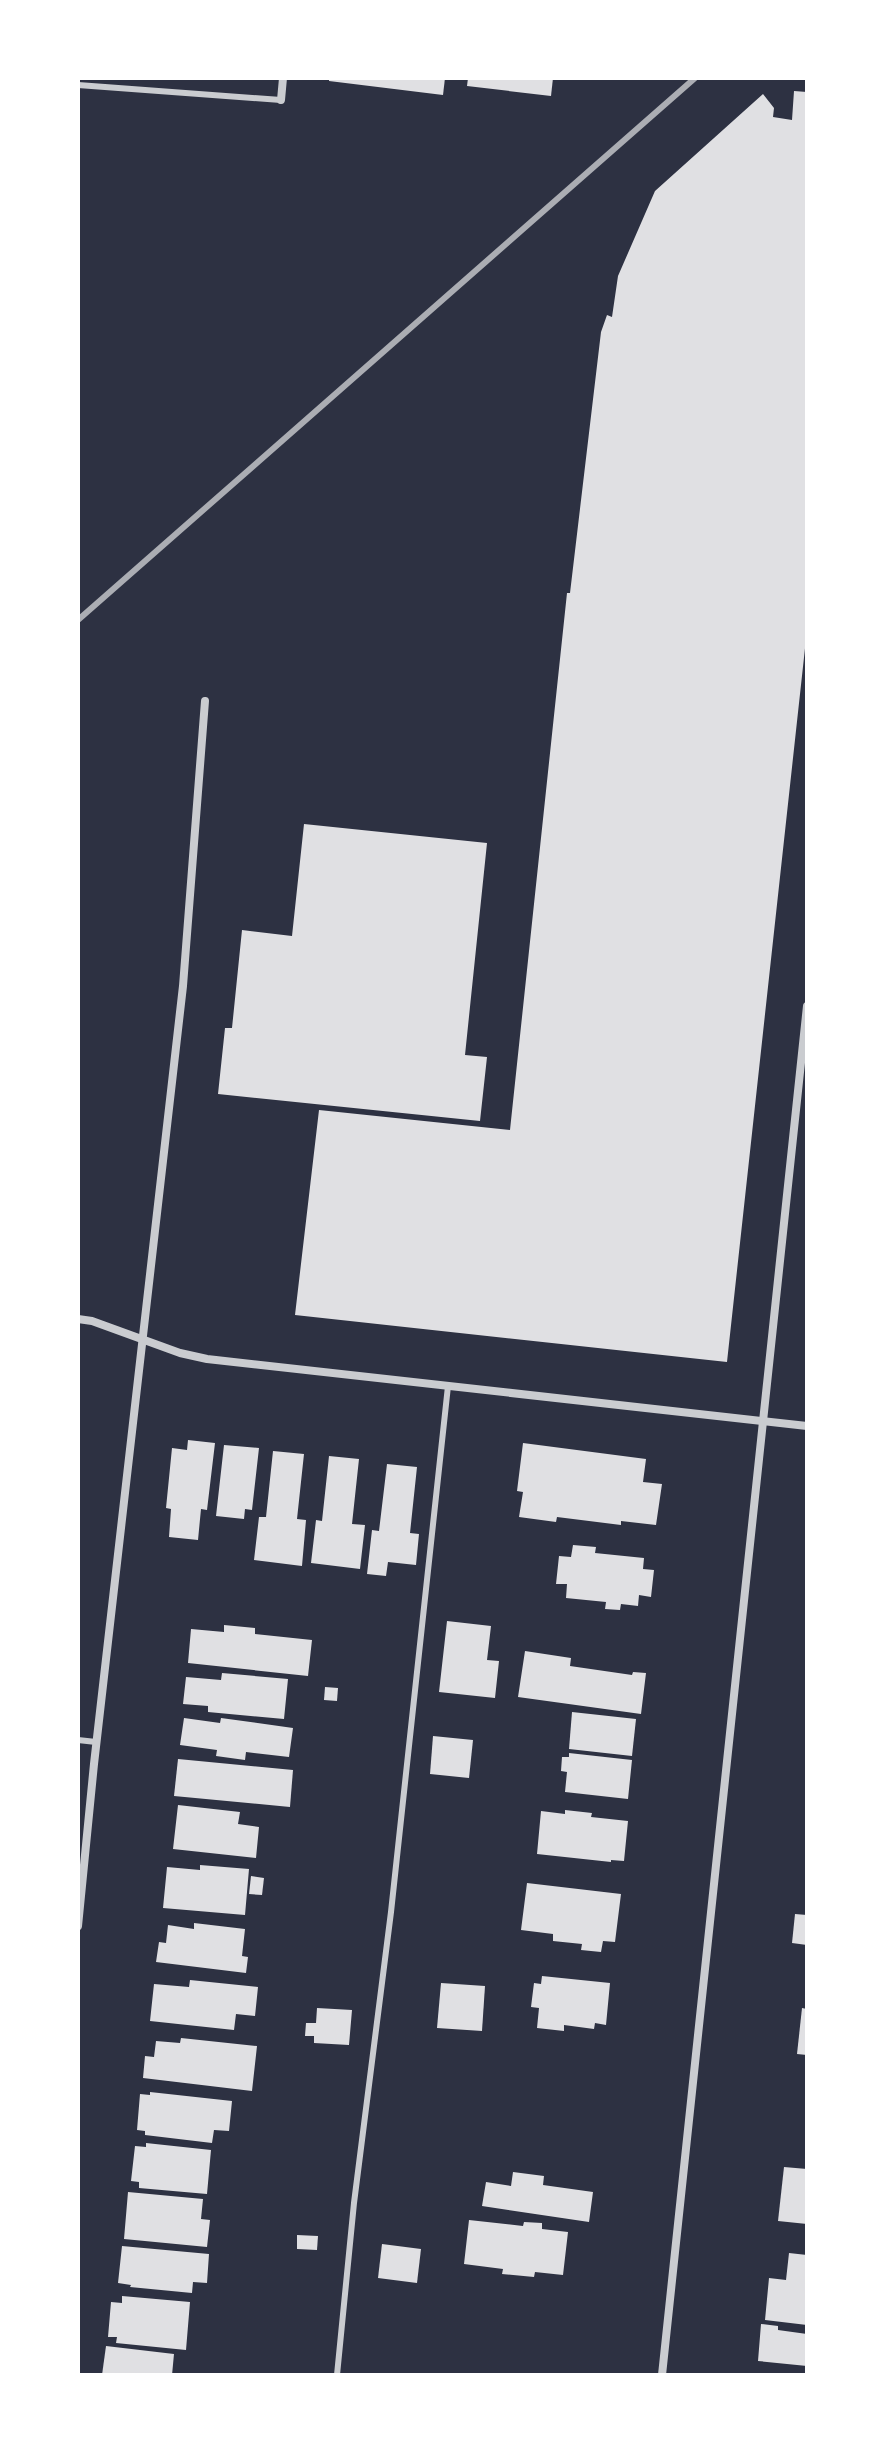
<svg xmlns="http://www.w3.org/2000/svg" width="885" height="2453" font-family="'PT Sans Narrow',sans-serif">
	<rect width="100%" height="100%" fill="#2d3142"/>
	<g fill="#e0e0e3">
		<path d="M329 78H445L443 95 329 81Z"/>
		<path d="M468 78H553L551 96 467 86Z"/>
		<path d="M794 91 807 92V630L727 1362 295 1315 319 1110 510 1130 567 593H570L601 332 607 315 612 317 618 276 655 191 763 94 774 108 773 117 792 120Z"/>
		<path d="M304 824 487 843 465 1055 487 1057 480 1121 218 1094 225 1028H232L242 930 292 936Z"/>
		<path d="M188 1440 215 1443 207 1510 201 1509 198 1540 169 1537 171 1509 166 1508 172 1448 187 1450Z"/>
		<path d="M523 1443 646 1459 643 1482 662 1484 656 1525 621 1521V1525L557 1517 556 1522 519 1517 523 1492 517 1491Z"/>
		<path d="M224 1445 259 1448 252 1510 245 1509 244 1519 216 1516Z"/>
		<path d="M273 1451 304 1454 297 1519 306 1520 302 1566 254 1560 259 1517H266Z"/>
		<path d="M329 1456 359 1459 352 1524 365 1525 360 1569 311 1563 316 1520 322 1521Z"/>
		<path d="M387 1464 417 1467 410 1533 419 1534 416 1565 388 1562 386 1576 367 1574 372 1530 379 1531Z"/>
		<path d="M573 1545 596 1547 595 1553 644 1558 643 1569 654 1570 651 1597 639 1595 638 1606 621 1604 620 1610 605 1609 606 1602 566 1598 567 1584H556L559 1556 571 1557Z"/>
		<path d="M447 1621 491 1626 487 1660 499 1661 495 1698 439 1692Z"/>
		<path d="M224 1625 255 1628V1634L312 1640 308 1676 188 1663 191 1629 224 1632Z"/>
		<path d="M525 1651 571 1658 570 1666 632 1675 633 1672 646 1673 641 1714 518 1697Z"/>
		<path d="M222 1673 288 1679 284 1719 208 1712V1706L183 1704 186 1677 221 1680Z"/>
		<path d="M325 1687 338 1688 337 1701 324 1700Z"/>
		<path d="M572 1712 636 1719 632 1756 569 1749Z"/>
		<path d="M184 1718 220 1723 221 1718 293 1728 289 1757 246 1752 245 1760 216 1756 217 1750 180 1745Z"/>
		<path d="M433 1736 473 1740 469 1778 430 1774Z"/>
		<path d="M569 1753 632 1760 628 1799 565 1792 567 1772 561 1771 562 1757H569Z"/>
		<path d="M178 1759 293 1770 290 1807 174 1796Z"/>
		<path d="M178 1805 240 1812 238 1824 259 1827 256 1858 173 1849Z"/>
		<path d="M565 1810 592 1813 591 1817 628 1821 624 1861 611 1860V1862L537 1854 541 1811 565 1814Z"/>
		<path d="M200 1865 249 1869 245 1915 163 1908 167 1867 200 1870Z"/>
		<path d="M251 1876 264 1878 262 1895 249 1894Z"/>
		<path d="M527 1883 621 1894 615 1942 603 1941 601 1952 581 1950 582 1944 553 1941V1934L521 1930Z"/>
		<path d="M795 1914 807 1915V1945L792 1943Z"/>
		<path d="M194 1923 245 1929 242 1956 248 1957 246 1973 156 1962 159 1942 166 1943 168 1925 194 1929Z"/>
		<path d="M542 1976 610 1983 606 2025 595 2023 594 2029 564 2025V2031L537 2028 539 2008 531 2007 534 1983 541 1984Z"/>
		<path d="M190 1980 258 1987 255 2016 236 2014 234 2030 150 2021 154 1984 189 1987Z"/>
		<path d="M441 1983 485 1986 482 2031 437 2028Z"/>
		<path d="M317 2008 352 2010 349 2045 314 2043V2036H305L306 2023H316Z"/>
		<path d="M802 2008 807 2009V2055L797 2054Z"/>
		<path d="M181 2038 257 2046 252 2091 143 2078 145 2056 154 2057 156 2041 180 2043Z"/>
		<path d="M150 2092 232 2101 229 2131 214 2130 212 2143 145 2135V2131L137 2130 140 2094 150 2095Z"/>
		<path d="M146 2143 211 2150 207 2194 139 2188V2182L131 2181 135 2146 146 2147Z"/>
		<path d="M784 2167 807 2169V2224L778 2221Z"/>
		<path d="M513 2172 544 2176 543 2185 593 2192 589 2222 482 2206 486 2182 511 2186Z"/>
		<path d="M128 2192 203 2199 201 2219 210 2220 207 2247 124 2239Z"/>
		<path d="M469 2220 523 2226 524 2222 542 2223V2229L568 2232 563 2275 535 2272 534 2277 502 2274 503 2269 464 2264Z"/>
		<path d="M297 2235 318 2236 317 2250 297 2249Z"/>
		<path d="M382 2244 421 2249 417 2283 378 2278Z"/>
		<path d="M122 2246 209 2254 207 2283 193 2282 192 2293 130 2287 131 2285 118 2283Z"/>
		<path d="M789 2253 807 2255V2325L765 2320 769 2278 786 2280Z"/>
		<path d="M122 2296 190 2302 186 2350 116 2343 117 2337H108L111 2302 122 2303Z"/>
		<path d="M761 2324 778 2326V2330L807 2334V2366L758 2361Z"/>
		<path d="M106 2346 174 2354 172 2375H102Z"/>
	</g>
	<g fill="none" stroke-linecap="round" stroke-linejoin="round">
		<g stroke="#caccd0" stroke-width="6">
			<path d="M78 85 281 100"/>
			<path d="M78 1740 96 1742"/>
			<path d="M337 2375 354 2203 391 1912 448 1386"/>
		</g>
		<g stroke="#caccd0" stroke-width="8">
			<path d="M281 100 283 78"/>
			<path d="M78 1319 92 1321 180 1353 207 1359 807 1426"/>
			<path d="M78 1926 94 1764 183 986 205 701"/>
			<path d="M662 2375 807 1006"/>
		</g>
		<path stroke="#abadb3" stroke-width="6" d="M78 620 695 78"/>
	</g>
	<rect width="885" height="2453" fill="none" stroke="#ffffff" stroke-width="160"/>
</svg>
